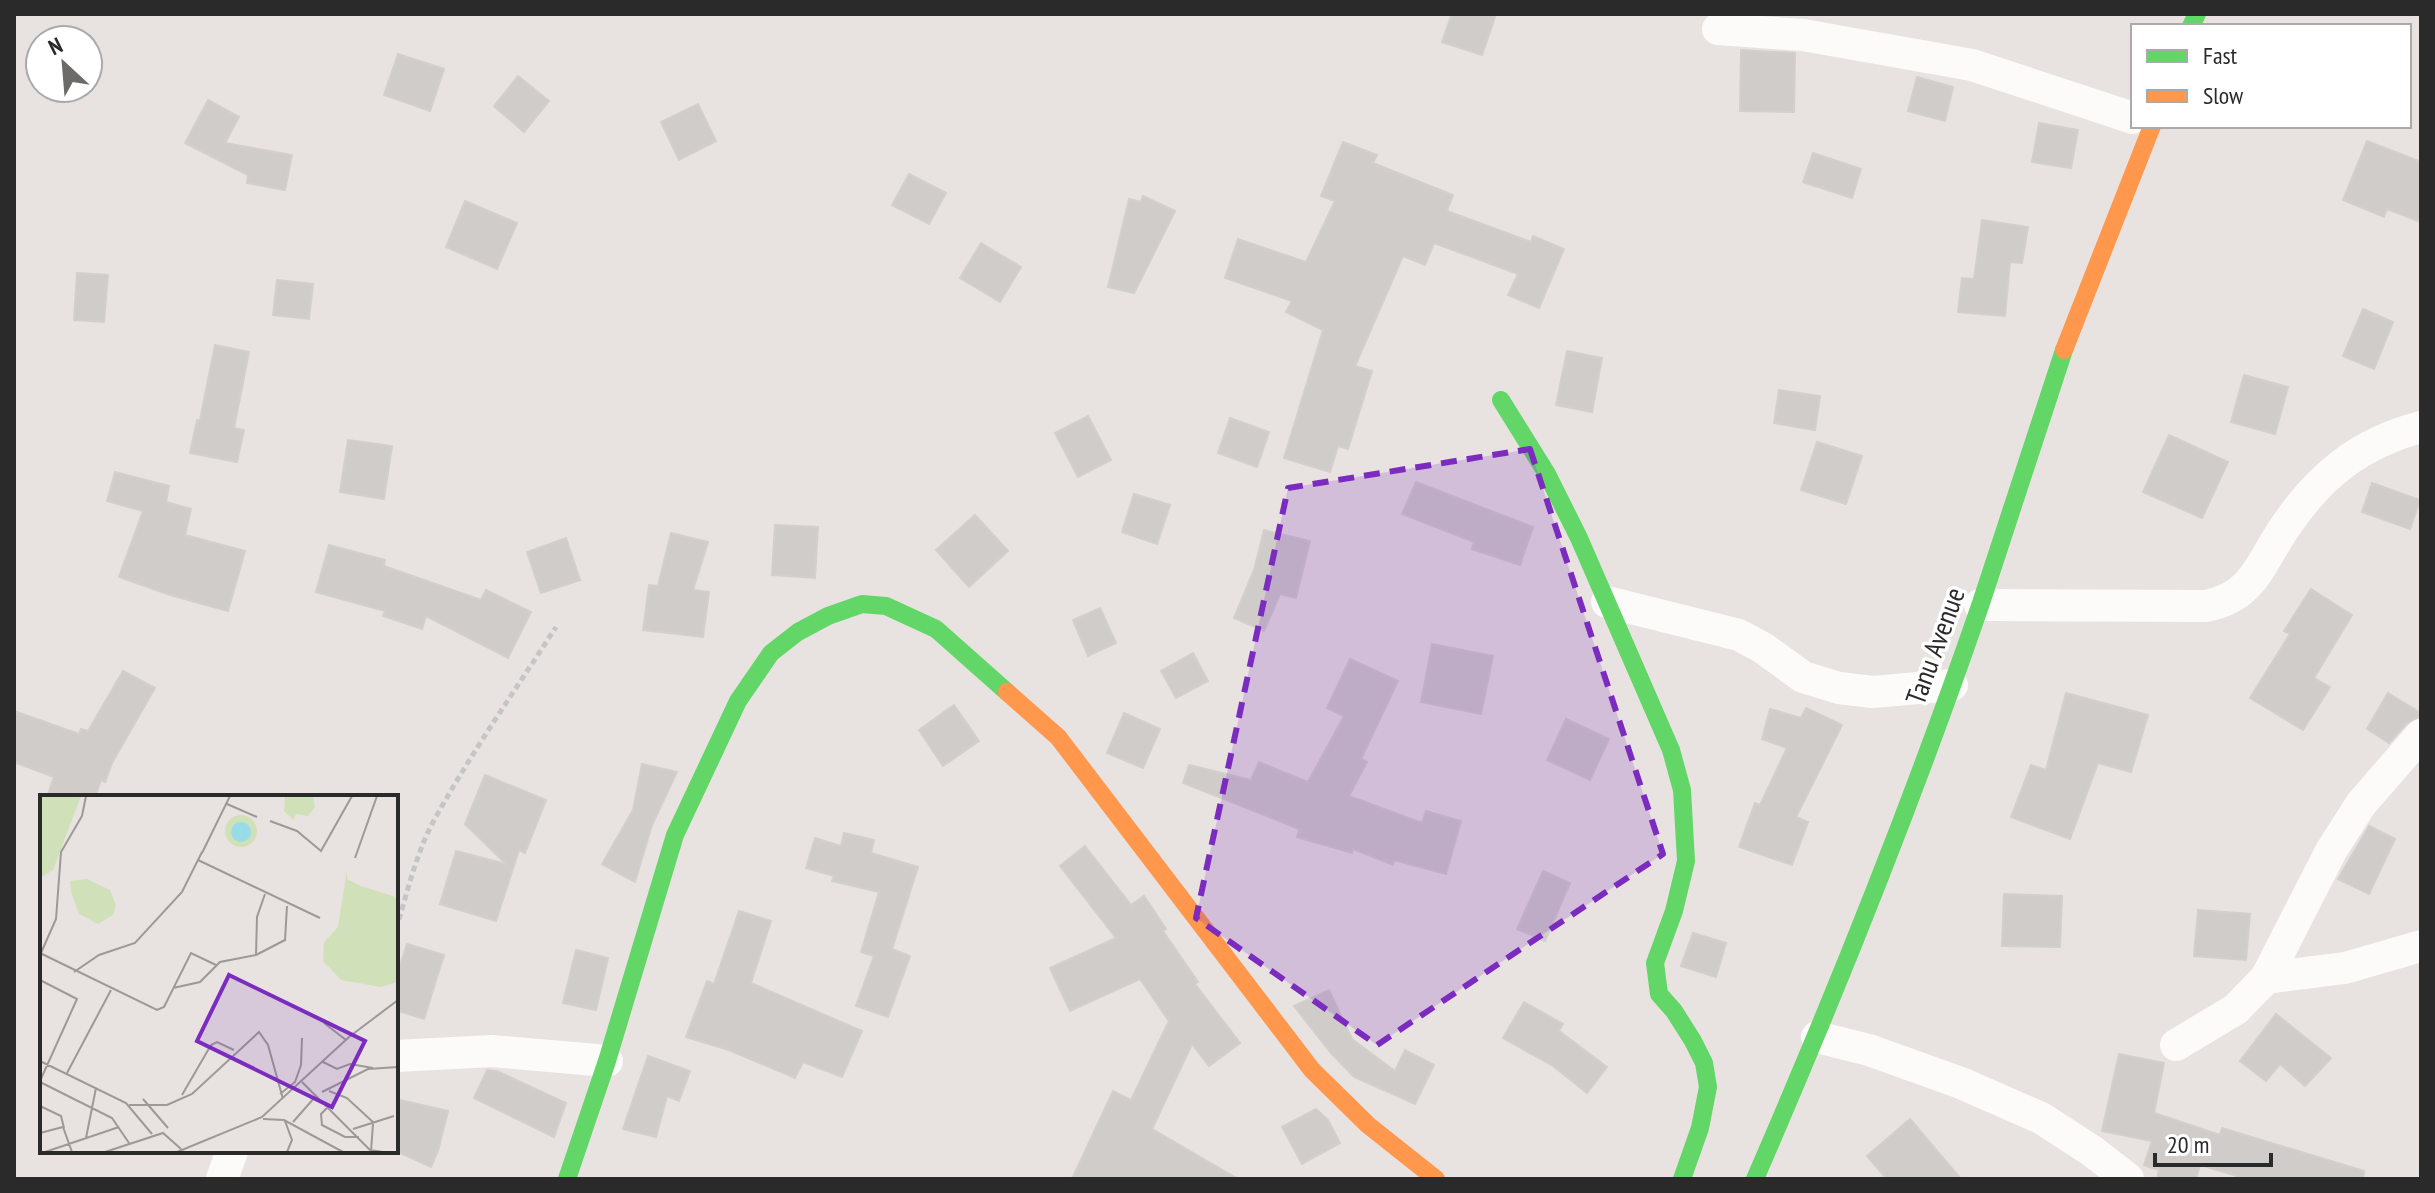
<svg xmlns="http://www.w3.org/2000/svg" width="2435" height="1193" font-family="'PT Sans Narrow',sans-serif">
	<rect width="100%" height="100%" fill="#e8e3e0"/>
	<g fill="#cfccc9" stroke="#d3cfcc" stroke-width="2">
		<path d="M1452 14H1496L1482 55 1442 42Z"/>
		<path d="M1741 50 1795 53 1794 112 1740 111Z"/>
		<path d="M398 54 444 69 430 111 384 95Z"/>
		<path d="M518 76 549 101 524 132 494 106Z"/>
		<path d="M1917 77 1953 87 1945 121 1908 111Z"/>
		<path d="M208 100 239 117 225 143 292 155 285 190 247 183 248 175 185 143Z"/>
		<path d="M698 104 716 141 679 160 661 122Z"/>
		<path d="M2039 123 2078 130 2071 168 2032 162Z"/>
		<path d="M2367 141 2421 162V222L2387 209 2384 217 2343 200Z"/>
		<path d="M1343 142 1377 155 1373 163 1453 195 1447 211 1531 242 1533 236 1564 249 1539 308 1508 295 1518 274 1434 243 1425 265 1403 256 1355 366 1372 371 1348 449 1338 446 1330 472 1284 458 1323 330 1286 312 1292 301 1225 278 1238 239 1306 262 1335 201 1321 196Z"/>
		<path d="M1813 153 1861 169 1852 198 1803 182Z"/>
		<path d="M909 174 946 193 929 224 892 205Z"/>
		<path d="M1143 196 1175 211 1134 293 1108 287 1129 199 1141 202Z"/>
		<path d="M465 201 517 223 497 269 446 247Z"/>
		<path d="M1982 220 2028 227 2022 263 2010 262 2005 316 1958 312 1962 278 1974 279Z"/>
		<path d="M981 243 1021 267 1000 302 960 278Z"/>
		<path d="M77 273 108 275 104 322 74 320Z"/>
		<path d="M277 280 313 284 309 319 273 315Z"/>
		<path d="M2363 309 2393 322 2374 369 2343 356Z"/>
		<path d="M215 345 249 352 234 428 244 430 237 462 190 453 197 420H200Z"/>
		<path d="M1567 351 1602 358 1592 412 1556 405Z"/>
		<path d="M2244 375 2288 387 2275 434 2231 422Z"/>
		<path d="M1779 390 1820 396 1815 430 1774 423Z"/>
		<path d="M1088 416 1111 460 1078 477 1055 433Z"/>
		<path d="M1230 418 1269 432 1257 467 1218 453Z"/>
		<path d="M2169 435 2228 462 2202 518 2143 492Z"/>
		<path d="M348 440 392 446 384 499 340 492Z"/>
		<path d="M1817 442 1862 456 1846 504 1801 490Z"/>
		<path d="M115 472 169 486 166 502 191 509 185 535 245 551 228 611 170 595 119 577 143 511 107 501Z"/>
		<path d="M1416 482 1533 527 1520 565 1472 549 1474 542 1402 514Z"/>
		<path d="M2372 483 2420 500 2410 529 2362 512Z"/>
		<path d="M1134 494 1170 505 1157 544 1122 532Z"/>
		<path d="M975 515 1008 551 969 587 936 550Z"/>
		<path d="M775 525 818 527 815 578 772 575Z"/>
		<path d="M1264 530 1310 541 1296 598 1280 594 1264 631 1234 618 1254 570Z"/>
		<path d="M671 533 708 542 693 590 709 592 703 637 643 630 649 585 658 586Z"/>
		<path d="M566 538 580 580 541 593 527 552Z"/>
		<path d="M329 545 385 560 384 566 481 600 486 590 531 612 508 658 426 616 422 629 383 616 385 611 316 592Z"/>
		<path d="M2311 589 2352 615 2314 678 2330 687 2303 730 2250 698 2290 634 2284 631Z"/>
		<path d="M1100 608 1116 643 1088 656 1073 620Z"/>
		<path d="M1432 644 1493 656 1481 714 1421 702Z"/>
		<path d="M1193 653 1208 681 1176 698 1161 671Z"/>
		<path d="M1350 659 1398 681 1361 759 1367 762 1349 796 1422 823 1426 811 1461 821 1446 874 1394 860 1393 865 1353 849 1352 853 1297 837 1299 829 1183 783 1189 765 1251 780 1259 762 1308 782 1344 716 1327 708Z"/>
		<path d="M123 671 155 688 112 763 105 782 101 780 95 797H47L54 777 14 762V711L79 734 81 729 88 731Z"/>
		<path d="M2066 693 2148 715 2131 772 2098 763 2070 839 2011 817 2031 765 2046 770Z"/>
		<path d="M2388 693 2421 713V716L2407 723 2389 743 2367 729Z"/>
		<path d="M954 705 979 741 943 766 919 730Z"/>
		<path d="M1806 708 1842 725 1796 817 1808 822 1792 865 1739 847 1755 803 1760 805 1787 748 1762 739 1770 709 1801 718Z"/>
		<path d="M1124 713 1160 729 1143 768 1107 753Z"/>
		<path d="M1566 719 1609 739 1590 780 1547 760Z"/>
		<path d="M642 764 677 772 652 825 635 882 602 864 633 810Z"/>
		<path d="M485 775 546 800 525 853 519 850 496 921 440 904 456 851 506 864 465 824Z"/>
		<path d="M2369 826 2395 839 2369 894 2338 879Z"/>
		<path d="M844 833 874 840 871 853 918 867 892 949 910 956 888 1017 856 1006 874 956 861 952 879 892 832 881 834 876 806 868 815 838 841 846Z"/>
		<path d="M1085 846 1131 905 1144 896 1166 929 1163 931 1198 982 1195 984 1240 1043 1209 1066 1192 1044 1152 1129 1238 1179H1072L1113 1091 1131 1100 1169 1021 1140 979 1070 1011 1050 968 1116 938 1060 866Z"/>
		<path d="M1543 871 1570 883 1545 941 1517 929Z"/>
		<path d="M2004 894 2062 896 2060 947 2002 946Z"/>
		<path d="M2198 910 2250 914 2246 960 2194 956Z"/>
		<path d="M739 911 771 921 751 983 862 1031 842 1077 803 1062 795 1078 729 1050 686 1037 707 981 714 984Z"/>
		<path d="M1693 933 1726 943 1716 977 1681 966Z"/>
		<path d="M407 944 444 955 424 1019 396 1010V978Z"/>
		<path d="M576 950 608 958 596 1010 563 1003Z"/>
		<path d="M1329 990 1352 1039 1395 1071 1405 1050 1434 1065 1415 1104 1354 1077 1331 1053 1294 1006Z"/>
		<path d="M1524 1002 1563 1024 1559 1031 1607 1067 1587 1093 1553 1066 1503 1038Z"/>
		<path d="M2276 1014 2331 1058 2305 1086 2280 1064 2266 1081 2240 1061Z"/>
		<path d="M2119 1054 2164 1063 2154 1113 2220 1135 2222 1128 2364 1171 2363 1179H2247L2200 1165 2196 1179H2157L2159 1170 2144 1165 2152 1141 2102 1131Z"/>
		<path d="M648 1056 690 1071 679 1101 667 1096 656 1137 623 1129Z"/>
		<path d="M487 1070 497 1071 566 1103 554 1137 474 1098Z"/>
		<path d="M396 1099 448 1111 438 1151 431 1167 396 1151Z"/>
		<path d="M1316 1109 1328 1120 1340 1143 1302 1164 1282 1127Z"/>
		<path d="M1910 1119 1961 1179H1887L1867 1156Z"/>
	</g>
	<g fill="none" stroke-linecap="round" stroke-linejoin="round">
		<path stroke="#c6c5c5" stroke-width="5" stroke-dasharray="6 4" stroke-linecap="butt" d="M396 929C407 894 415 857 432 824 469 756 514 692 556 627"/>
		<g stroke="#fcfbfa" stroke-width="32">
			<path d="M1718 29 1803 35 1972 65 2133 118"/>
			<path d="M1607 602 1739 635 1763 648 1803 677 1839 688 1873 692 1952 685"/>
			<path d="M1980 605 2206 606C2254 597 2260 563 2285 527 2320 475 2360 443 2421 427"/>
			<path d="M2266 978 2345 968 2421 946"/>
			<path d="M1817 1037 1869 1050 1961 1083 2041 1118 2092 1151 2128 1179"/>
			<path d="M2176 1045 2236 1009 2266 978 2331 851 2361 804 2421 735"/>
			<path d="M396 1056 492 1051 607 1061"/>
			<path d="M222 1179 232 1151"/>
		</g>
		<g stroke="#63d668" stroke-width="18">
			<path d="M2191 26 2197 14"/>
			<path d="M1501 400 1547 474 1579 538 1671 750 1682 790 1686 861 1674 911 1655 963 1659 994 1674 1011 1693 1041 1704 1063 1708 1087 1700 1128 1682 1179"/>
			<path d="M567 1179 607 1061 675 835 738 701 771 653 798 632 828 616 862 604 886 606 936 629 1007 692"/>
			<path d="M1755 1179C1837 990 1914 798 1981 603 2009 519 2036 434 2064 350"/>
		</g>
		<g stroke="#ff974d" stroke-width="18">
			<path d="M2064 350 2152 126"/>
			<path d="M1007 692 1058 737 1312 1070 1368 1125 1436 1179"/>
		</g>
	</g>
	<path fill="#7b2cbf" fill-opacity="0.2" stroke="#7b2cbf" stroke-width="6" stroke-dasharray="16 10" stroke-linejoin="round" d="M1530 449 1663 854 1377 1045 1196 918 1288 488Z"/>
	<g text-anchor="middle" stroke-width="7" stroke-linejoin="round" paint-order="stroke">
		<g font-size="28" fill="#2a2a2a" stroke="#fff">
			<text transform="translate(1935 646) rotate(-70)" y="10">Tanu Avenue</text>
		</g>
	</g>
	<g transform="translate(40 795)">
		<rect width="358" height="358" fill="#e8e3e0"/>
		<path d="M0 1H41L13 75 0 83ZM245 1H273L275 12 268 21 256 19 253 25 244 16ZM185 36a16 16 0 1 1 32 0a16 16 0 1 1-32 0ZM307 75V84L321 91 356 102 358 95V187L341 192 301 185 283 166 284 147 298 132ZM47 84 70 95 76 110 73 120 58 129 39 119 31 97 30 86Z" fill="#d0e1ba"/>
		<path d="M191 37a10 10 0 1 1 20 0a10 10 0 1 1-20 0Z" fill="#97dce6"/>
		<path fill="none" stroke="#9c9997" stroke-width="2" d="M187 9 217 22M230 26 257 36 281 56 312 1M162 58 190 1M315 63 337 1M158 65 280 123M0 158 117 215 124 212 151 158 176 170M1 158 16 124 21 57 42 21 46 1M216 160 245 145 247 111M34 177 59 160 95 148 142 97 162 57M0 185 37 204 0 286M133 193 160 187 180 167 216 160 217 122 225 99M284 228 306 245M0 266 86 308 112 339M283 267 297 274 310 269 333 273M27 278 71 195M0 287 72 323 89 348M262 287 330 355 343 357M289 296 307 303 334 328M282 297 328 274 358 272M240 299 255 287 261 270 262 243M142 300 171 250 177 247 194 255M103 304 128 333M89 310H127L152 299 219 237 228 250 243 304M0 311 21 321 24 333M287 313 281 319 282 330 305 342H319M223 324 244 325 303 357M245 326 252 345 247 357M253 327 275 302M313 334 354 321M0 338 23 332 32 357M46 343 56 293M331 356 333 329M5 357 79 332M65 357 123 338 141 354M137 357 222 322 309 242 358 205"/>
		<path fill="#7b2cbf" fill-opacity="0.15" stroke="#7b2cbf" stroke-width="4" d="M189 180 325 246 292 312 157 246Z"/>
		<rect width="358" height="358" fill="none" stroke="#2a2a2a" stroke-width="4"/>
	</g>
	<rect width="2435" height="1193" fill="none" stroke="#2a2a2a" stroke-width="32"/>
	<rect x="2131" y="24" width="280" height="104" fill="#ffffff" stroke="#aaaaaa" stroke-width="2"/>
	<rect x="2147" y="50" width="40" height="12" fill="#63d668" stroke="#aaaaaa" stroke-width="2"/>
	<text x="2203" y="64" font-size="24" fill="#2a2a2a">Fast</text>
	<rect x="2147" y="90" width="40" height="12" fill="#ff974d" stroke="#aaaaaa" stroke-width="2"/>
	<text x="2203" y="104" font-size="24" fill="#2a2a2a">Slow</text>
	<g transform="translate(64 64) rotate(334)"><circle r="38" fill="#ffffff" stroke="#aaaaaa" stroke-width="2"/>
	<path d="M0-6L14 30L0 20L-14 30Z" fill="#6c6b6a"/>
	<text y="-12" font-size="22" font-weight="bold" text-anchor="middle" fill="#2a2a2a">N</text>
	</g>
	<path d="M2155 1153v12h116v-12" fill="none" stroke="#2a2a2a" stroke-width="4"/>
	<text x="2167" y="1153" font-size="24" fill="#2a2a2a" stroke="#ffffff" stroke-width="6" paint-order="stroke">20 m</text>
</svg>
